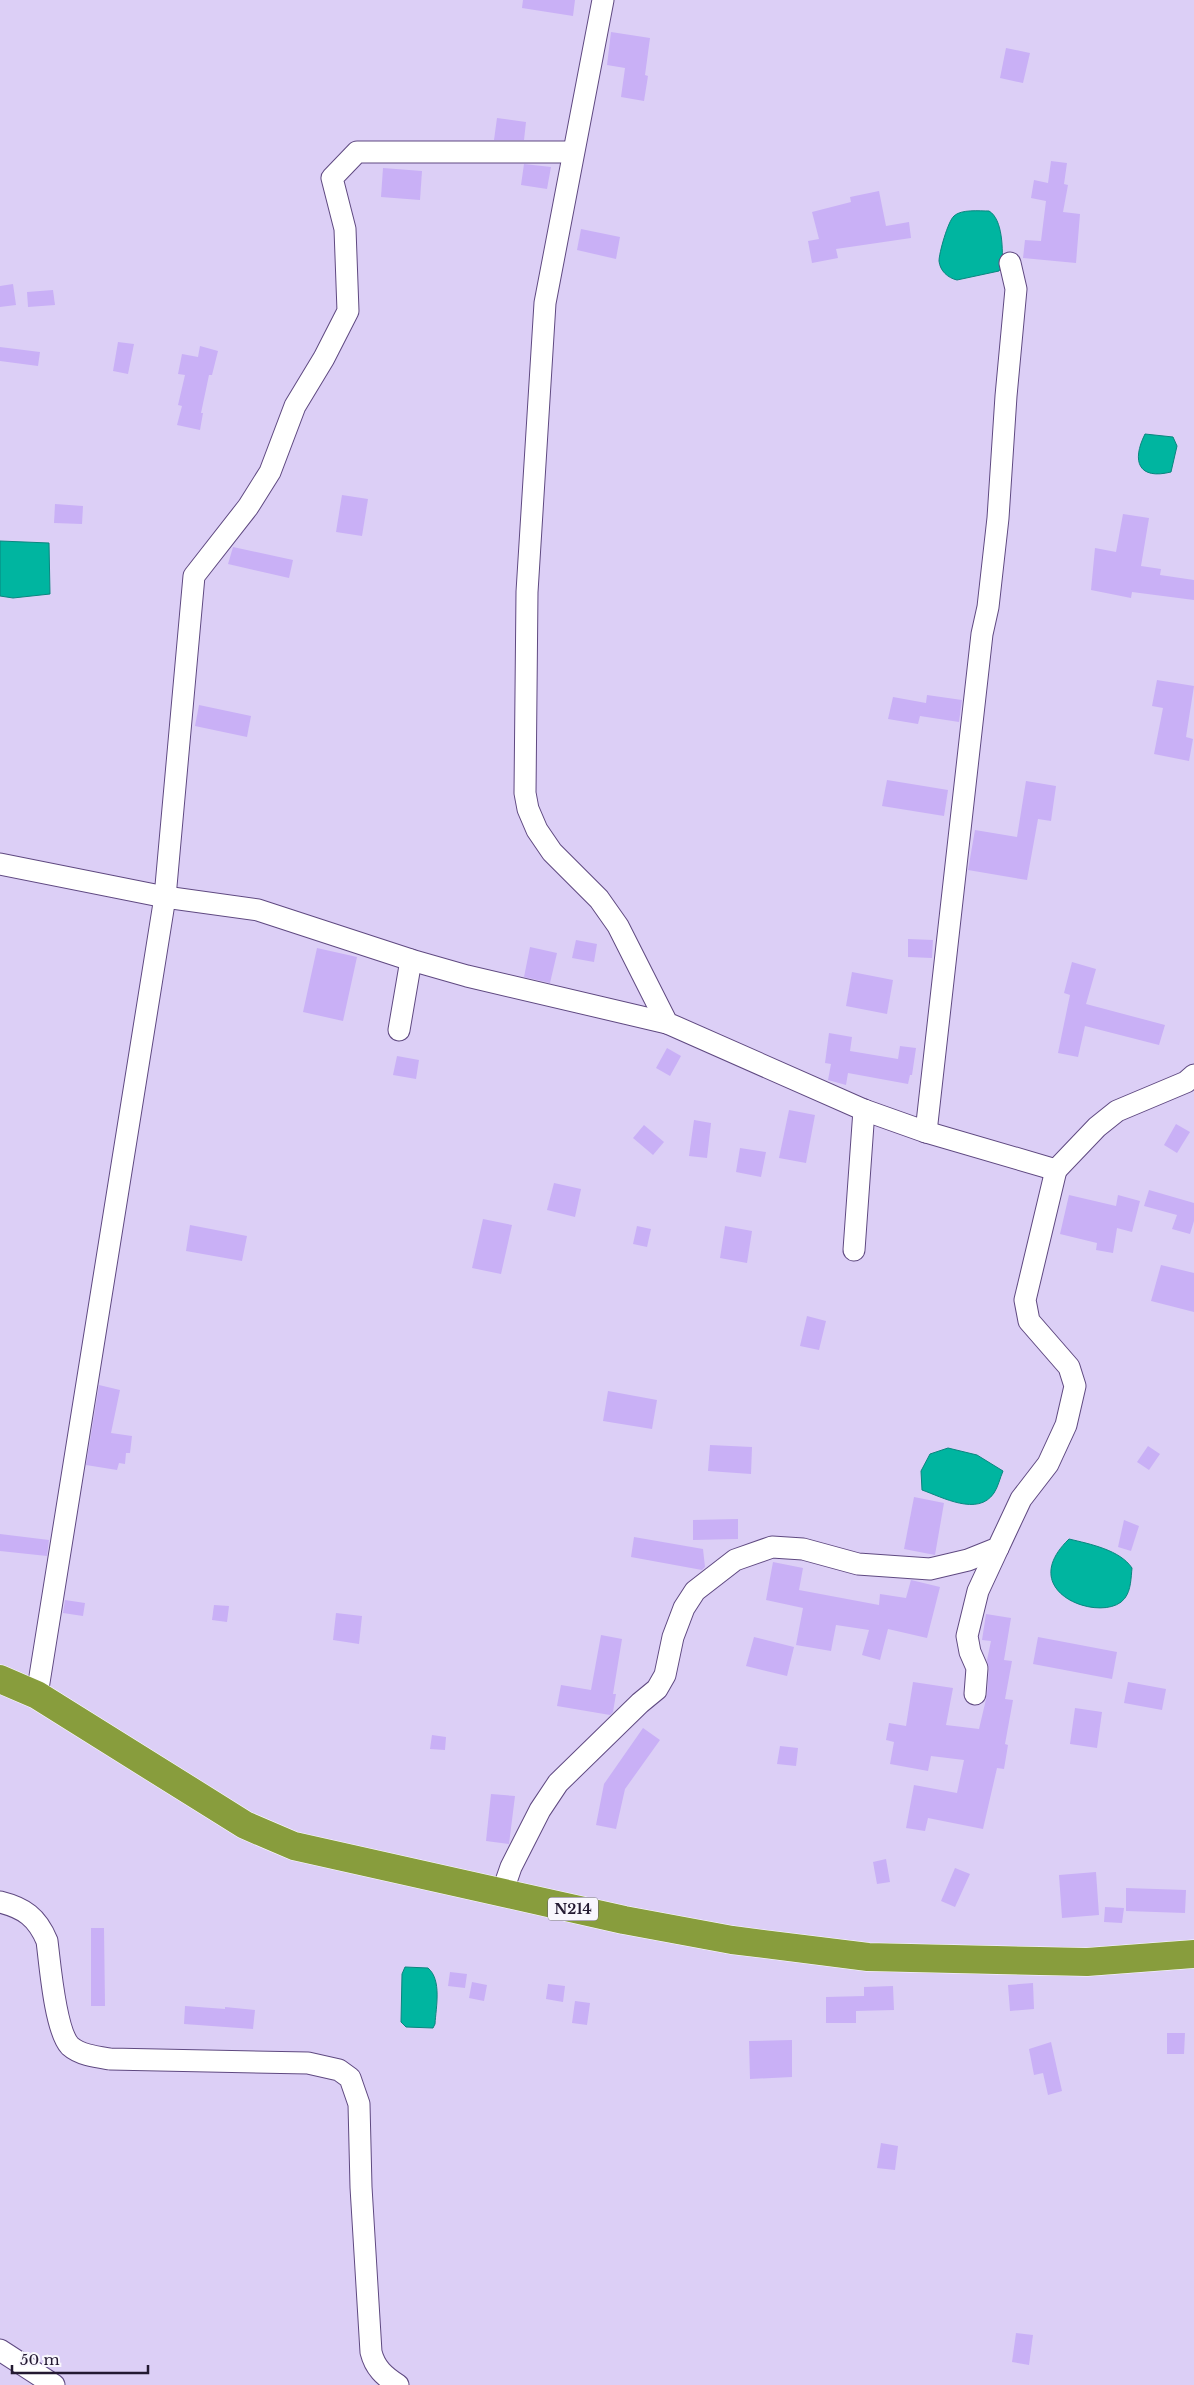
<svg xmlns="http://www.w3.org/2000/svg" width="1194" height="2385" font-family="'Libre Baskerville',serif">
	<rect width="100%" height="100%" fill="#dccff6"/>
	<g fill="#00b5a0" stroke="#0a867f">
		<path d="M989 211C1003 219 1003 251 1002 266L999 271 957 280C948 278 940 271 939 261 939 253 948 221 954 216 961 209 980 211 989 211Z"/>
		<path d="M1145 434 1173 437 1177 446 1171 472C1139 480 1131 462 1145 434Z"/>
		<path d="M0 541 49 543 50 594 13 598 0 596Z"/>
		<path d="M948 1448 977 1455 1003 1471C1000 1478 998 1487 994 1493 978 1517 942 1497 922 1490L921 1471 930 1454Z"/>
		<path d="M1069 1539C1090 1544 1120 1550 1132 1568 1131 1578 1131 1590 1125 1598 1106 1625 1012 1594 1069 1539Z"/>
		<path d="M405 1967 428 1968C442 1980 436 2007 435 2024L433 2028 406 2027 401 2022 402 1974Z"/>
	</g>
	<g fill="#c9b0f6">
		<path d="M523 0H575L573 16 522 8Z"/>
		<path d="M611 32 650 38 645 75 648 76 644 101 621 97 625 68 607 65Z"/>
		<path d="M1006 48 1030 53 1023 83 1000 78Z"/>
		<path d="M497 118 526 122 524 140H494Z"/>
		<path d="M1051 161 1067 163 1064 184 1068 185 1063 212 1080 214 1076 263 1023 258 1025 240 1041 241 1046 201 1031 198 1034 180 1048 183Z"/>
		<path d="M524 164 551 167 547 189 521 185Z"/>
		<path d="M383 168 422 171 420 200 381 197Z"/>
		<path d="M879 191 886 226 909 222 911 238 836 249 838 258 812 263 808 241 819 239 812 212 851 202 850 197Z"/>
		<path d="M581 229 620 237 616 259 577 250Z"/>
		<path d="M13 284 16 305 0 307V286Z"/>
		<path d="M53 290 55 305 28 307 27 292Z"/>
		<path d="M118 342 134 344 128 374 113 371Z"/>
		<path d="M200 346 218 351 212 375H209L201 413H203L200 430 177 425 182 406 178 405 185 375 178 374 182 354 198 357Z"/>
		<path d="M0 347 40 352 38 366 0 361Z"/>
		<path d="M342 495 368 499 362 536 336 532Z"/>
		<path d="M55 504 83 506 82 524 54 523Z"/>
		<path d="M1123 514 1149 518 1141 566 1161 569 1160 575 1194 580V600L1132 592 1131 598 1091 590 1095 548 1116 552Z"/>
		<path d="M233 547 293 560 289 578 228 564Z"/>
		<path d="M1157 680 1194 686 1186 737 1193 739 1189 761 1154 754 1163 708 1152 706Z"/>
		<path d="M927 695 962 700 959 722 920 716 918 724 888 719 893 697 926 703Z"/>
		<path d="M199 705 251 716 247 737 195 726Z"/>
		<path d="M887 780 948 790 944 816 882 806Z"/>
		<path d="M1026 781 1056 786 1051 821 1038 819 1027 880 968 870 975 830 1017 837Z"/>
		<path d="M908 939 933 940 932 958 908 957Z"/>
		<path d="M576 940 597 944 594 962 572 958Z"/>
		<path d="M530 947 557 953 550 983 524 977Z"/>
		<path d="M317 948 357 957 343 1021 303 1012Z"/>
		<path d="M1072 962 1096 969 1086 1004 1165 1025 1159 1045 1085 1026 1078 1057 1058 1053 1070 995 1064 993Z"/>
		<path d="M852 972 893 980 887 1014 846 1006Z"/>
		<path d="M829 1033 852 1037 850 1051 898 1059 900 1046 916 1048 912 1075H910L908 1084 848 1073 846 1085 828 1080 831 1064 825 1063Z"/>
		<path d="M667 1048 681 1056 670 1076 656 1068Z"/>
		<path d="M397 1056 419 1060 416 1079 393 1075Z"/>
		<path d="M789 1110 815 1115 806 1163 779 1158Z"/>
		<path d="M694 1120 711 1123 707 1158 689 1156Z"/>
		<path d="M1176 1124 1190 1132 1177 1153 1164 1145Z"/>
		<path d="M644 1125 664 1142 653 1155 633 1138Z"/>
		<path d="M740 1148 766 1152 761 1177 736 1172Z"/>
		<path d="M554 1183 581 1189 575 1217 547 1210Z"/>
		<path d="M1149 1190 1194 1203V1221L1190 1234 1172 1229 1177 1215 1144 1206Z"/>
		<path d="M1069 1195 1116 1206 1118 1195 1140 1201 1132 1232 1117 1228 1113 1253 1096 1250 1097 1243 1060 1234Z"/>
		<path d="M483 1219 512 1225 501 1274 472 1268Z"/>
		<path d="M190 1225 247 1236 242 1261 186 1251Z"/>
		<path d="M637 1226 651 1229 647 1247 633 1244Z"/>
		<path d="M725 1226 752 1231 747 1263 720 1258Z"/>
		<path d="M1161 1265 1194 1273V1312L1151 1301Z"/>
		<path d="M807 1316 826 1321 819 1350 800 1346Z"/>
		<path d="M99 1385 120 1390 111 1433 132 1436 130 1453H126L125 1464 119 1463 117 1470 86 1465Z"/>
		<path d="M608 1391 657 1400 652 1429 603 1421Z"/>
		<path d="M710 1445 752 1447 751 1474 708 1471Z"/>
		<path d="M1148 1446 1160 1454 1149 1470 1137 1462Z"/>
		<path d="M914 1497 944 1503 935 1555 904 1549Z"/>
		<path d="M738 1519V1539L693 1540V1520Z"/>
		<path d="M1124 1520 1139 1526 1131 1551 1118 1547Z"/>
		<path d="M0 1534 49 1540 47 1556 0 1551Z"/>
		<path d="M634 1537 703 1549 705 1567 702 1570 631 1557Z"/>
		<path d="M773 1562 803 1568 799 1590 879 1605 880 1594 906 1598 911 1580 940 1587 927 1638 888 1629 880 1660 862 1655 869 1630 836 1625 831 1651 796 1645 803 1608 766 1600Z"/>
		<path d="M65 1600 85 1603 83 1616 63 1613Z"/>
		<path d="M214 1605 229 1606 227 1622 212 1620Z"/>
		<path d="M336 1613 362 1616 359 1644 333 1640Z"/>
		<path d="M986 1614 1011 1618 1004 1660 1012 1661 1005 1699 1013 1700 1005 1744 1008 1745 1004 1769 997 1768 983 1829 928 1818 925 1831 906 1828 914 1785 957 1793 964 1760 931 1756 928 1771 890 1764 894 1742 886 1740 889 1723 906 1726 913 1682 953 1688 946 1725 979 1729 987 1695 989 1669 987 1660 991 1641 982 1640Z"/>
		<path d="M601 1635 622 1639 613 1694H616L613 1712 610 1715 557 1706 561 1685 591 1690Z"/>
		<path d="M754 1637 794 1647 787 1676 746 1666Z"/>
		<path d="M1038 1637 1117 1652 1112 1679 1033 1664Z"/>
		<path d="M1128 1682 1166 1689 1162 1710 1124 1703Z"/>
		<path d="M1075 1708 1102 1712 1097 1748 1070 1744Z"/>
		<path d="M643 1728 660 1740 625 1789 616 1829 596 1825 604 1784Z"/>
		<path d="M432 1735 446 1737 445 1750 430 1749Z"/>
		<path d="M780 1746 798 1748 796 1766 777 1764Z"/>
		<path d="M491 1794 515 1796 509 1844 486 1841Z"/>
		<path d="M886 1859 890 1882 877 1884 873 1862Z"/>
		<path d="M955 1868 970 1874 955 1907 941 1901Z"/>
		<path d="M1096 1872 1099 1915 1062 1918 1059 1875Z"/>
		<path d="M1126 1888 1186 1890 1185 1913 1126 1911Z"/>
		<path d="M1105 1907 1124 1908 1122 1923 1104 1922Z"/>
		<path d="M91 1928H104L105 2006H91Z"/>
		<path d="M450 1972 467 1974 465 1988 448 1986Z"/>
		<path d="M472 1982 487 1985 484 2001 469 1998Z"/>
		<path d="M1033 1983 1034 2009 1010 2011 1008 1985Z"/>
		<path d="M548 1984 565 1986 563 2002 546 1999Z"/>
		<path d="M893 1986 894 2010 856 2011V2023H826V1997L864 1996V1987Z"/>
		<path d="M575 2001 590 2003 587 2025 572 2023Z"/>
		<path d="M185 2006 225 2009V2007L255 2010 253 2029 184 2024Z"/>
		<path d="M1167 2033H1185L1184 2054H1167Z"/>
		<path d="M792 2040V2077L750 2079 749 2041Z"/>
		<path d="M1051 2042 1062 2091 1048 2095 1043 2073 1034 2075 1029 2049Z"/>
		<path d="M881 2143 898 2146 895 2170 877 2168Z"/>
		<path d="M1016 2333 1033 2335 1029 2365 1012 2362Z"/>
	</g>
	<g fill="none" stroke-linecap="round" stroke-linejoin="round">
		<g stroke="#5f4981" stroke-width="23">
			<g id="minor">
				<path d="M603 0 545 303 527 592 525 793 528 809 537 830 552 852 599 899 618 926 667 1023 864 1110 926 1132 1056 1170 1097 1127 1117 1111 1186 1082 1194 1075"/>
				<path d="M0 864 165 897 258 910 411 960 467 976 667 1023"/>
				<path d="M399 1030 411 960"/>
				<path d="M926 1132 982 634 988 607 998 518 1006 396 1016 289 1010 263"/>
				<path d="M854 1250 864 1110"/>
				<path d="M975 1694 977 1668 970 1652 967 1636 978 1591 998 1548"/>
				<path d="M37 1695 165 897 194 576 248 507 270 472 295 406 324 358 348 311 345 229 332 178 357 152H573"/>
				<path d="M502 1893 511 1867 540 1810 558 1783 640 1703 657 1689 665 1675 673 1637 684 1608 695 1591 735 1560 772 1547 803 1549 858 1564 930 1569 968 1560 998 1548 1021 1499 1048 1464 1066 1425 1075 1386 1069 1367 1029 1321 1025 1300 1056 1170"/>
				<path d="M0 1902C24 1908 37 1917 47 1941 50 1964 55 2030 70 2046 80 2055 97 2057 110 2059L308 2063 339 2070 350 2078 359 2104 361 2187 371 2352C375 2368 384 2376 398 2385"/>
				<path d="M0 2350 54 2385"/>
			</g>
		</g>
		<g stroke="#fff" stroke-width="29">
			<path id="highway" d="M0 1679 37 1695 245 1825 294 1846 624 1920 732 1940 868 1957 1087 1962 1194 1954"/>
		</g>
		<use href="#minor" stroke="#fff" stroke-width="21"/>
		<use href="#highway" stroke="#889d3d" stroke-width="28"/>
	</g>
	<g text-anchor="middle" stroke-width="4.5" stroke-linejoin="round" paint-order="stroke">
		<rect fill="#f8f6fd" stroke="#635b6e" stroke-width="1" x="548" y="1897.5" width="50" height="23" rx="4"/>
		<g font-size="14" font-weight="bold" fill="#231931">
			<text x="573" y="1914">N214</text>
		</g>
	</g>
	<path d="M12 2365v8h136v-8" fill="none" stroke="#231931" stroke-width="2.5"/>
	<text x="20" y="2365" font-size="15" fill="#231931" stroke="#f8f6fd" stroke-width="4" paint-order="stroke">50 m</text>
</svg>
